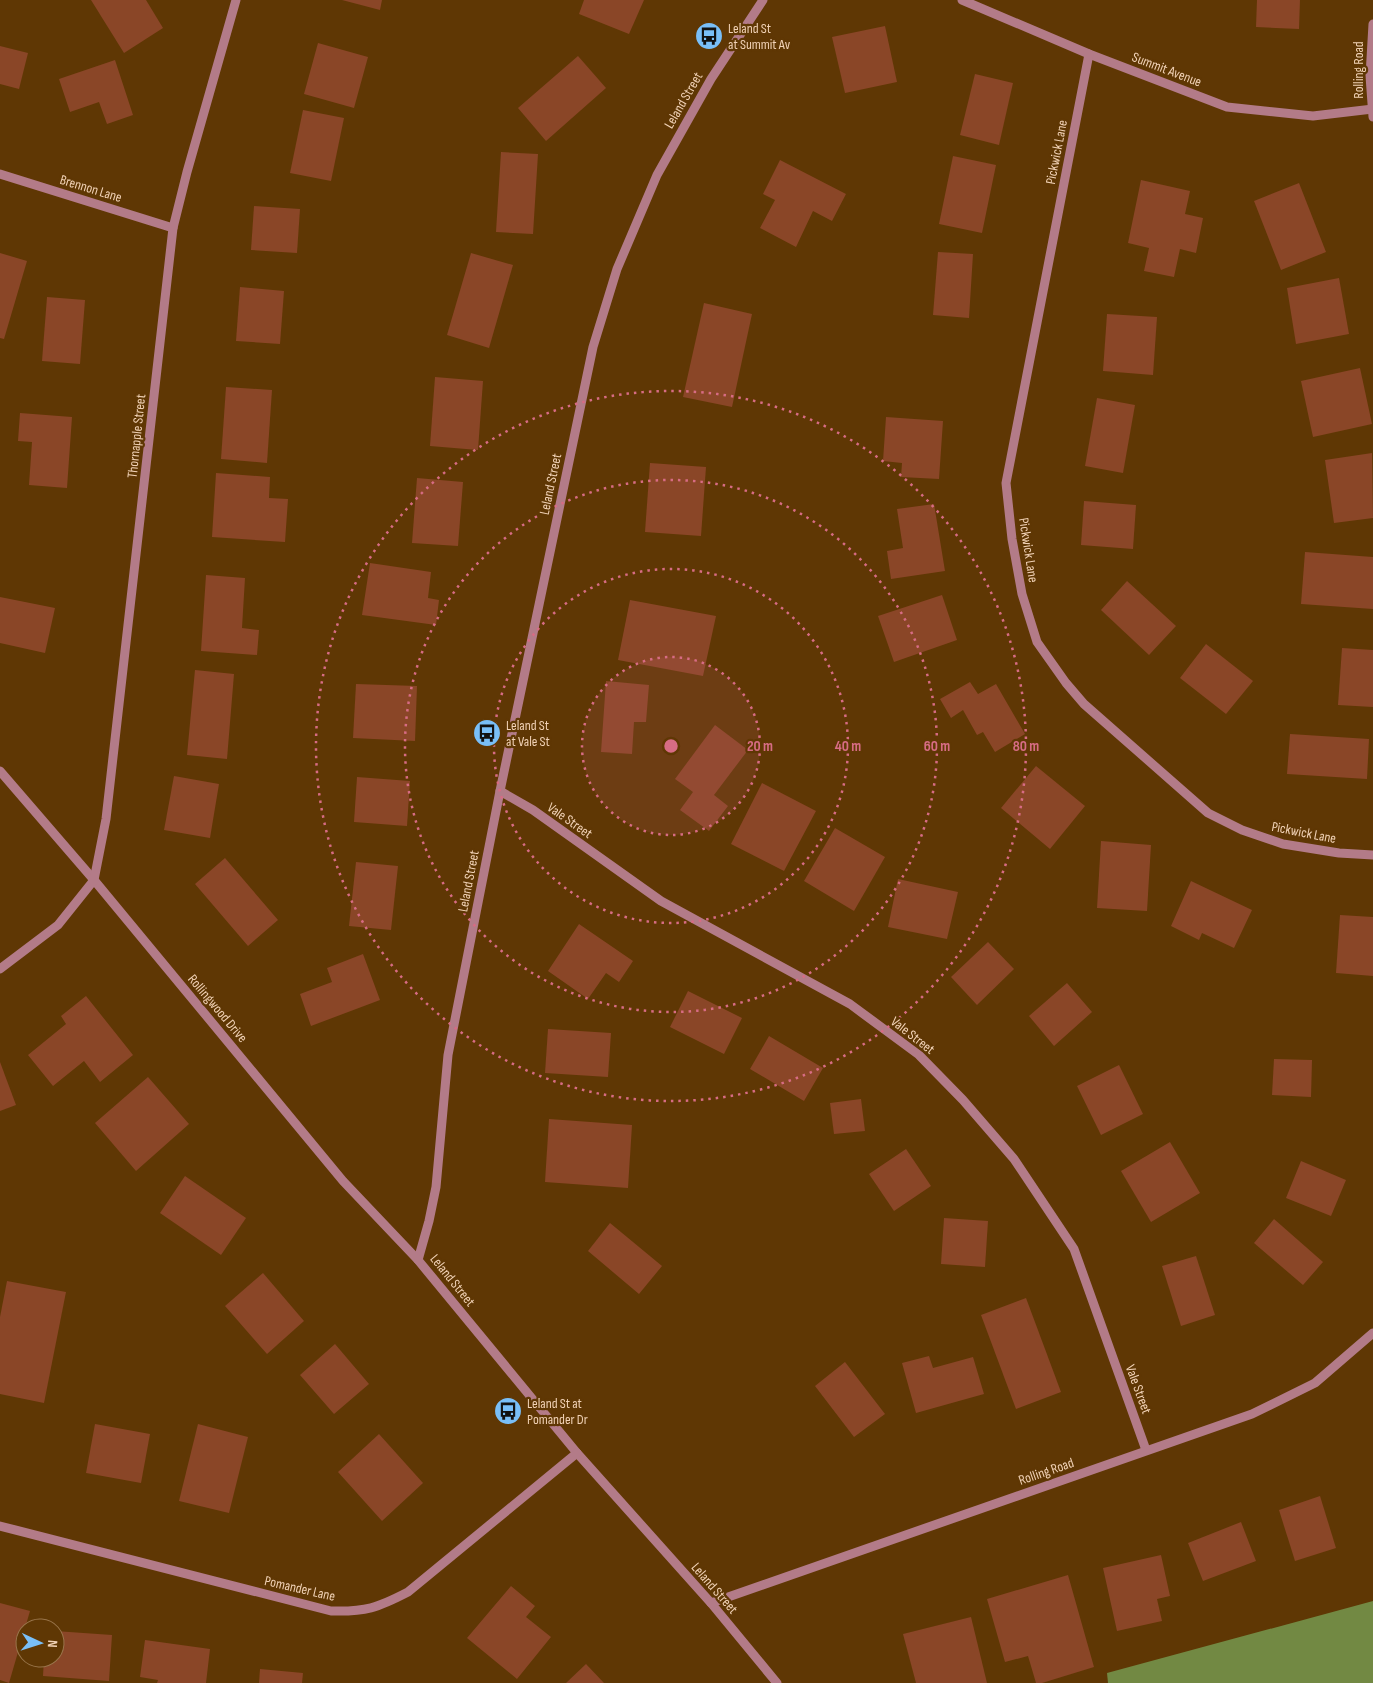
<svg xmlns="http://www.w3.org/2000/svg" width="1373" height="1683" font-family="'Sofia Sans Condensed',sans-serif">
	<rect width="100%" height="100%" fill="#5f3704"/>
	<path fill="#728943" d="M1373 1601V1683H1108L1107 1673Z"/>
	<g fill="#8a4627">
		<path d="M91 0H146L163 28 124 53Z"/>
		<path d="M342 0H382L380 10Z"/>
		<path d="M584 0H644L629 34 579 14Z"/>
		<path d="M1257 0H1300L1299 29 1256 27Z"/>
		<path d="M885 26 897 82 845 93 832 37Z"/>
		<path d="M318 43 368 57 354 108 304 94Z"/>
		<path d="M0 46 28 53 19 89 0 84Z"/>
		<path d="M578 56 606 88 546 141 518 108Z"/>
		<path d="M115 60 133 115 107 124 99 102 70 112 59 79Z"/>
		<path d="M975 74 1013 83 999 145 960 135Z"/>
		<path d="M303 110 344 118 331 181 290 173Z"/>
		<path d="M501 152 538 154 533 234 496 232Z"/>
		<path d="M953 156 996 165 982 233 939 224Z"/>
		<path d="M780 160 846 194 832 221 813 211 796 247 760 228 775 200 763 194Z"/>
		<path d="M1141 180 1190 191 1185 214 1203 218 1196 253 1180 249 1174 277 1144 271 1149 248 1128 243Z"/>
		<path d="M1299 183 1326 252 1281 270 1254 201Z"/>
		<path d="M254 206 300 209 297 253 251 250Z"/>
		<path d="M938 252 973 254 969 318 933 315Z"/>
		<path d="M0 253 27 261 4 339 0 338Z"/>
		<path d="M471 253 513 265 489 348 447 335Z"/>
		<path d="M1339 278 1349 334 1296 344 1287 288Z"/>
		<path d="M240 287 284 291 280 344 236 341Z"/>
		<path d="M47 297 85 300 80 364 42 361Z"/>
		<path d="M704 303 752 314 732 407 683 397Z"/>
		<path d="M1107 314 1157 317 1153 375 1103 371Z"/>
		<path d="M1360 368 1372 424 1313 437 1301 381Z"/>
		<path d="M435 377 483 381 478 450 430 446Z"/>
		<path d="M226 387 272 390 267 463 221 459Z"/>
		<path d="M1097 398 1135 405 1123 473 1085 466Z"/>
		<path d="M20 413 72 417 67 488 29 485 32 442 18 441Z"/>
		<path d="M886 417 943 421 939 479 901 477 902 463 883 461Z"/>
		<path d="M1372 453 1373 518 1334 523 1325 460Z"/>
		<path d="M650 463 706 467 701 536 645 532Z"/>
		<path d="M216 473 270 477 269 498 288 499 285 542 212 537Z"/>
		<path d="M417 478 463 482 458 546 412 543Z"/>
		<path d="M1084 501 1136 505 1133 549 1081 545Z"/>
		<path d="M934 504 945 571 891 579 887 551 903 548 897 509Z"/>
		<path d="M1305 552 1373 557V609L1301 604Z"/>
		<path d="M370 563 431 572 428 598 439 600 436 625 362 615Z"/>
		<path d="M206 575 245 578 242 628 259 630 257 655 201 651Z"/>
		<path d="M1127 581 1176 626 1149 655 1101 610Z"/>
		<path d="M942 595 957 640 894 662 878 616Z"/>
		<path d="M0 597 55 608 45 653 0 643Z"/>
		<path d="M630 600 716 616 703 676 618 660Z"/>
		<path d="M1206 644 1253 681 1226 714 1180 678Z"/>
		<path d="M1342 648 1373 650V707L1338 705Z"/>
		<path d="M195 670 234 674 227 759 187 755Z"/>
		<path d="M606 681 649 685 646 722H634L632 754 601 752Z"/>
		<path d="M970 682 978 694 996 684 1025 734 995 752 983 732 977 735 963 710 951 718 940 699Z"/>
		<path d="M356 684 417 686 415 741 353 738Z"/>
		<path d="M715 725 748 750 714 795 728 806 709 831 680 810 693 792 675 779Z"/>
		<path d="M1290 734 1369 739 1367 779 1287 774Z"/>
		<path d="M1036 766 1085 806 1050 849 1001 808Z"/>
		<path d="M174 776 219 784 210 838 164 830Z"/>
		<path d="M357 777 410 781 407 826 354 822Z"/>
		<path d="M762 783 816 811 784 871 731 844Z"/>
		<path d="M835 828 885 857 854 911 804 881Z"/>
		<path d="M1101 841 1151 845 1147 911 1097 908Z"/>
		<path d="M225 858 278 920 248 946 195 884Z"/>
		<path d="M356 862 398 866 391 930 349 926Z"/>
		<path d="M898 879 958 892 947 939 888 927Z"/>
		<path d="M1191 881 1252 910 1234 948 1202 933 1199 940 1171 926Z"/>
		<path d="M1340 915 1373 917V976L1336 973Z"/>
		<path d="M579 924 633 961 619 982 606 973 588 999 548 971Z"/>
		<path d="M988 942 1014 969 977 1005 951 977Z"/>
		<path d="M363 954 380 1000 311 1026 300 994 332 982 327 968Z"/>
		<path d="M1067 983 1092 1012 1054 1046 1029 1016Z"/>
		<path d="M688 991 742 1018 724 1054 670 1027Z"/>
		<path d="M86 996 133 1055 100 1082 84 1061 53 1086 28 1055 66 1024 61 1016Z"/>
		<path d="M548 1029 611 1033 608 1077 545 1073Z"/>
		<path d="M769 1036 823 1068 804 1101 750 1069Z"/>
		<path d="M1274 1059 1312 1060 1311 1097 1272 1095Z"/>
		<path d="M0 1062 16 1105 0 1111Z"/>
		<path d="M1119 1065 1143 1114 1101 1135 1077 1086Z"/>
		<path d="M148 1077 189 1124 136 1171 95 1123Z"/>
		<path d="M861 1099 865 1131 834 1134 830 1103Z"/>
		<path d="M549 1119 632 1125 628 1188 545 1182Z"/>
		<path d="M1170 1142 1200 1193 1151 1222 1121 1171Z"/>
		<path d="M906 1149 931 1186 894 1211 869 1174Z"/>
		<path d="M1301 1161 1346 1180 1331 1216 1286 1198Z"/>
		<path d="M185 1176 246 1218 221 1255 160 1213Z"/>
		<path d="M944 1218 988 1221 985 1267 941 1264Z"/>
		<path d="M1274 1219 1323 1262 1303 1285 1254 1243Z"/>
		<path d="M610 1223 662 1266 639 1294 588 1251Z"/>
		<path d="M1196 1256 1215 1315 1181 1326 1162 1266Z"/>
		<path d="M263 1273 304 1321 267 1354 225 1306Z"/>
		<path d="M7 1281 66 1292 44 1403 0 1394V1317Z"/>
		<path d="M1026 1298 1061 1392 1016 1409 981 1315Z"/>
		<path d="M335 1344 369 1384 334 1414 300 1375Z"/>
		<path d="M929 1356 933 1368 973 1357 984 1394 916 1413 902 1363Z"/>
		<path d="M845 1362 885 1414 854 1437 815 1386Z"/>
		<path d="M95 1424 150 1434 141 1483 86 1473Z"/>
		<path d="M198 1424 248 1437 229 1513 179 1501Z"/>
		<path d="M379 1434 423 1483 382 1521 338 1472Z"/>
		<path d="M1320 1496 1336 1548 1295 1561 1279 1510Z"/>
		<path d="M1241 1522 1256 1561 1203 1581 1188 1543Z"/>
		<path d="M1161 1555 1170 1596 1157 1599 1162 1621 1117 1631 1103 1568Z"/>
		<path d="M1068 1575 1094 1667 1042 1683H1036L1028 1656 1005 1662 987 1599Z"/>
		<path d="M511 1586 535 1606 526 1617 551 1637 517 1679 467 1638Z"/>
		<path d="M0 1603 30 1611 9 1683 0 1680Z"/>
		<path d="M971 1617 987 1683H916L903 1634Z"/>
		<path d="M55 1631 112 1635 109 1681 43 1676 44 1658H55Z"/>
		<path d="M145 1640 210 1649 206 1683H157L158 1680 140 1677Z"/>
		<path d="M586 1664 604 1683H566Z"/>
		<path d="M260 1669 303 1673 302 1683H259Z"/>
	</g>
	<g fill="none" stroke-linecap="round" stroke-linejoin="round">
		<g stroke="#b37b88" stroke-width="9">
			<path d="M763 0 711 79 657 175 617 269 593 347 500 791 448 1055 436 1187 429 1221 418 1260 577 1453 711 1603 777 1683"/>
			<path d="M962 0 1089 54 1227 107 1313 116 1373 109"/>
			<path d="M1373 24 1370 76 1373 117"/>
			<path d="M1089 54 1006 483 1012 539 1022 594 1037 642 1066 683 1084 704 1208 813 1242 830 1283 844 1339 853 1373 855"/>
			<path d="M0 174 173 228"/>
			<path d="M0 771 94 880 343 1181 418 1260"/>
			<path d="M500 791 533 810 661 901 850 1004 919 1055 963 1100 1014 1159 1074 1249 1146 1450"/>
			<path d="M0 969 58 925 94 880 106 819 173 228 187 172 236 0"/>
			<path d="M0 1526 331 1611C366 1612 377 1608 408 1592L577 1453"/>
			<path d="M711 1603 1252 1414 1315 1383 1373 1333"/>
		</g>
	</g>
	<circle cx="671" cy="746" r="89" fill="#d76c84" fill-opacity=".12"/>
	<g fill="none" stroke="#d76c84" stroke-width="2.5" stroke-dasharray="2.5 5">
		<circle cx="671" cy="746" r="89"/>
		<circle cx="671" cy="746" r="177"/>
		<circle cx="671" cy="746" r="266"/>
		<circle cx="671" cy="746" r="355"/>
	</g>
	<defs>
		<g id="bus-disc" transform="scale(1.4375)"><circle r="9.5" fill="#79bff8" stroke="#5f3704"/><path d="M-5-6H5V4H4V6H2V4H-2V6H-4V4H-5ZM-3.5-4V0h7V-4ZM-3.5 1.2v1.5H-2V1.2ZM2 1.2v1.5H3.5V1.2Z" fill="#111"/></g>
	</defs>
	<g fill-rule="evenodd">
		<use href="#bus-disc" x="709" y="36"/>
		<use href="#bus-disc" x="487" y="733"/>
		<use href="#bus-disc" x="508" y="1411"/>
	</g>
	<g text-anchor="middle" stroke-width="4.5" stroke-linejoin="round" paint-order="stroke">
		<g font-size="14" fill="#f1d2b6" stroke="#5f3704" text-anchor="start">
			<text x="728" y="33">Leland St<tspan x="728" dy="16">at Summit Av</tspan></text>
			<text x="506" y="730">Leland St<tspan x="506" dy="16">at Vale St</tspan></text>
			<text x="527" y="1408">Leland St at<tspan x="527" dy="16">Pomander Dr</tspan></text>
		</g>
		<g font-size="14" fill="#f1d2b6" stroke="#5f3704">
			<text transform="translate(1167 69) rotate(21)" y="5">Summit Avenue</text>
			<text transform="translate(1358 70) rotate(-90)" y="5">Rolling Road</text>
			<text transform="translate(683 100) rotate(-60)" y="5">Leland Street</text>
			<text transform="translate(1056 152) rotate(-79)" y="5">Pickwick Lane</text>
			<text transform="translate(91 188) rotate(17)" y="5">Brennon Lane</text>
			<text transform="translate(136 436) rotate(-84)" y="5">Thornapple Street</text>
			<text transform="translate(550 484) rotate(-78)" y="5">Leland Street</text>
			<text transform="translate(1029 550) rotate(81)" y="5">Pickwick Lane</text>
			<text transform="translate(570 820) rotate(35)" y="5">Vale Street</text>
			<text transform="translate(1304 832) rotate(11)" y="5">Pickwick Lane</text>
			<text transform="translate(468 881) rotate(-79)" y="5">Leland Street</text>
			<text transform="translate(218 1008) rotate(50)" y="5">Rollingwood Drive</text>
			<text transform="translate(913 1035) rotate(38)" y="5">Vale Street</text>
			<text transform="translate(453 1280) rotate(51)" y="5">Leland Street</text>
			<text transform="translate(1139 1389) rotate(70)" y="5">Vale Street</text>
			<text transform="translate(1046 1471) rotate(-19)" y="5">Rolling Road</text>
			<text transform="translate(300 1588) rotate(13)" y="5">Pomander Lane</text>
			<text transform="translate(715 1588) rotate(49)" y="5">Leland Street</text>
		</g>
	</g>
	<circle cx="671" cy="746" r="8" fill="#d76c84" stroke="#5f3704" stroke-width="2.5"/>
	<g font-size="15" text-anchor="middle" font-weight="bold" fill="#d76c84" stroke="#5f3704" stroke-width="4.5" stroke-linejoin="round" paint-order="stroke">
		<text x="760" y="751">20 m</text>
		<text x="848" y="751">40 m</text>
		<text x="937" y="751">60 m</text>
		<text x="1026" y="751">80 m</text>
	</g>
	<g transform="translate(40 1643) rotate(94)"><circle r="24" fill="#5f3704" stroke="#99754b"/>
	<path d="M0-4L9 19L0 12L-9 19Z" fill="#79bff8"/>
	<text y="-8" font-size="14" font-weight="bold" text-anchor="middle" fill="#f1d2b6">N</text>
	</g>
</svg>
